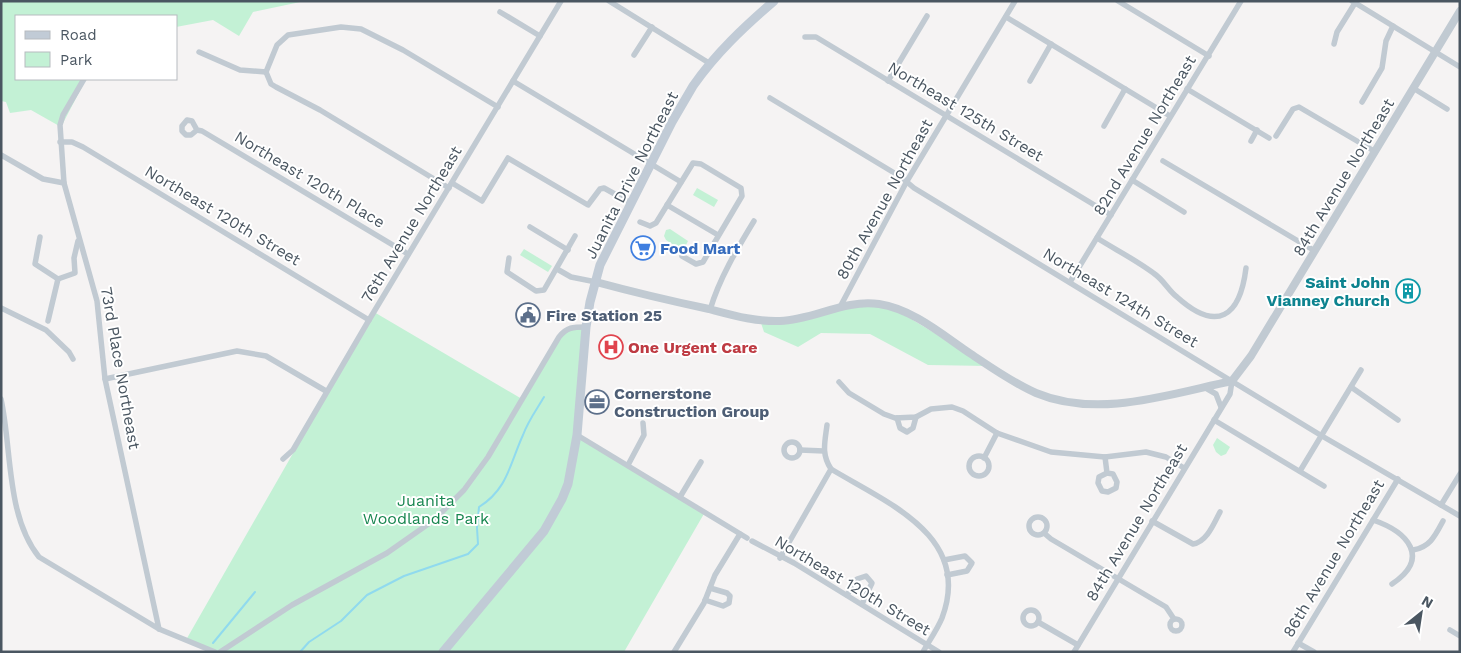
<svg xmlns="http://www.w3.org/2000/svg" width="1461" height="653" font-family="'Work Sans',sans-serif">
	<rect width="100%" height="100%" fill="#f5f3f3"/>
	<g fill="#c3f1d5">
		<path d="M1 1H305L253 12 239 36 213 20 176 27V16H16V79H86L61 127 31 110 10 113 6 102 1 101Z"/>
		<path d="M697 188 718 200 714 207 693 195Z"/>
		<path d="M670 229 688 241 683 251 666 240 664 236 666 230Z"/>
		<path d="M524 249 552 266 548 272 520 255Z"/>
		<path d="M854 303 893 308 989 366 928 365 870 334 821 333 798 347 764 332 761 323Z"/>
		<path d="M374 312 522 399 564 329 586 327 577 435 705 512 624 652H215L186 640Z"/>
		<path d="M1217 438 1230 447 1226 454 1221 456 1216 452 1213 445Z"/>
	</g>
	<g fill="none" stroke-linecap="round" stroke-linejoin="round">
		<g stroke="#90daee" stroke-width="2">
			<path d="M213 643 255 592"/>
			<path d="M300 652 309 642 341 621 367 595 404 576 468 554 478 544 477 528 479 507C508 489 510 463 523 435 528 421 537 409 544 397"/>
		</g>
		<g stroke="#c1cad2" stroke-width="5.5">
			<path d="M609 1 709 63"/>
			<path d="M1118 1 1209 56"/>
			<path d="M1352 1 1460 67"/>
			<path d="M500 12 540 36"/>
			<path d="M1006 17 1170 116"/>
			<path d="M805 37H816L1111 215"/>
			<path d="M1334 44 1337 32 1355 3"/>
			<path d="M199 52 240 70 266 72"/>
			<path d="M634 55 652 27"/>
			<path d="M84 79 63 115 60 125 64 183 97 301 105 379 159 629"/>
			<path d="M513 81 681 182"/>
			<path d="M888 81 927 16"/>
			<path d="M1030 81 1051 44"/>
			<path d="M1413 88 1447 109"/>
			<path d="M1187 89 1269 138"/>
			<path d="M770 98 901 177 914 188 1322 436 1460 516"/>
			<path d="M1362 102 1382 68 1386 41 1393 26"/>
			<path d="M1104 126 1125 89"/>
			<path d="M197 130 192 121 187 120 182 126V131L186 135H191L197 130 202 131 408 254"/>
			<path d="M1276 136 1293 109 1299 107 1374 151"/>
			<path d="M1251 141 1257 130"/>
			<path d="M60 142H72L83 147 369 320"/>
			<path d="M1 155 43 179 64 183"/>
			<path d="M1163 161 1315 251"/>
			<path d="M1132 180 1184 212"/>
			<path d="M452 183 482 201 508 158 588 205 600 189 604 188 631 203"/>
			<path d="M449 188 320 110 276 87 271 84 266 72 277 45 288 35 341 27 361 29 403 50 498 107"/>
			<path d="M667 205 718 235"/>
			<path d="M640 222 650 226 656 223 693 163 701 164 741 188 742 196 703 262 696 264 682 256"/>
			<path d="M530 227 568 250"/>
			<path d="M40 237 35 264 58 279 75 273 74 258 78 241"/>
			<path d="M1097 238C1116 250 1138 261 1156 275 1164 281 1169 291 1177 297 1217 333 1240 317 1246 268"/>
			<path d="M509 258 507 272 536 291 544 290 575 236"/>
			<path d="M557 269 571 277 596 282"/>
			<path d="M1070 282 1241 1"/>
			<path d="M840 307 907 181 1015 1"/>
			<path d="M1 308 46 330 69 352 73 359"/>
			<path d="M710 310C719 279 737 249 754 221"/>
			<path d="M48 321 58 279"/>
			<path d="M105 379 237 351 266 356 326 391"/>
			<path d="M839 382 849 393 884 414 895 418 916 417 931 409 952 407 963 411 997 433 1051 452 1105 457 1146 452 1166 457 1184 468"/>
			<path d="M1204 387 1216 394 1221 407"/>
			<path d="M1351 387 1398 420"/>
			<path d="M1 399C12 449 6 516 39 557L159 629 215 652"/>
			<path d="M897 418 900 428 907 432 913 428 916 417"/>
			<path d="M1214 420 1324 486"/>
			<path d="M577 435 747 538"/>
			<circle cx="792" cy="450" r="8"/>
			<path d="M800 450 824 451"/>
			<circle cx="979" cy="466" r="10"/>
			<path d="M1105 457 1107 473 1099 477 1098 483 1102 491 1108 492 1116 488 1117 482 1113 474 1107 473"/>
			<path d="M984 458 997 433"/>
			<path d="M283 459 293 450 369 320 561 1"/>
			<path d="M628 465 644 435 643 423"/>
			<path d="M831 469C887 503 973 536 942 618 937 630 929 641 923 652"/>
			<path d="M1300 471 1361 370"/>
			<path d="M680 497 701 462"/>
			<path d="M1441 505 1460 474"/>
			<circle cx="1038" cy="526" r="9"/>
			<path d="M1373 520C1408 532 1431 558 1392 584"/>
			<path d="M1152 521 1193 544C1207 542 1214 523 1220 512"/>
			<path d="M1044 533 1051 539 1166 607 1174 619"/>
			<path d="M752 541 794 563 939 652"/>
			<path d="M1413 550C1430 547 1435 536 1443 521"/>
			<path d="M780 558 831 469C821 454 825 442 827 425"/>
			<path d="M944 560 965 556 972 563 967 571 947 575"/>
			<path d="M847 595 857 579 866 576 872 583 862 604"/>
			<path d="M705 600 723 606 729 603 730 596 727 593 710 588"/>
			<circle cx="1031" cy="618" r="8"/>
			<circle cx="1176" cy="625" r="6"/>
			<path d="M1038 622 1078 645"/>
			<path d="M1450 630 1460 636"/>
			<path d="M1298 643 1314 652"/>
			<path d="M220 652 292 605 387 553 434 520 464 490 488 457 559 337C567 327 573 327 586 327"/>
			<path d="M674 652 704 603 715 575 740 534"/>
			<path d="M1074 652 1230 394 1232 381"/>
			<path d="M1293 652 1398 479"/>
		</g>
		<path stroke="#c1cad2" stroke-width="8" d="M596 282C633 292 671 301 709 309 732 315 756 322 780 321 814 320 844 299 879 304 913 309 944 336 971 354 992 368 1013 383 1036 393 1098 419 1170 394 1232 381L1251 356 1460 11"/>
		<path stroke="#c1cbd6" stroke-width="9" d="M443 652 544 531 562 499 568 484 577 435 586 327 590 302 600 265 672 122 693 86C716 53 744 27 774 1"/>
	</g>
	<defs>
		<g id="supermarket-ring" transform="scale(1.25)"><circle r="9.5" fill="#fff" stroke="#3f7fe0" stroke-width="1.5"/><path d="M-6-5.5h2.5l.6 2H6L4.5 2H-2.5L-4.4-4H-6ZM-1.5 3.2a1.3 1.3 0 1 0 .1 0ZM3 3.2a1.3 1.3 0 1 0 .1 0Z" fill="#3f7fe0"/></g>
		<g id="building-ring" transform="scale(1.25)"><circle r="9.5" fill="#fff" stroke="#0f9aa8" stroke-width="1.5"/><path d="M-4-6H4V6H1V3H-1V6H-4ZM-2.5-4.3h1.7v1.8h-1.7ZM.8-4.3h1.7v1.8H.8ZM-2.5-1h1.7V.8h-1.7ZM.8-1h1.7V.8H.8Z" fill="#0f9aa8"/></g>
		<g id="civic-ring" transform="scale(1.25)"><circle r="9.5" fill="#fff" stroke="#5c6f8a" stroke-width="1.5"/><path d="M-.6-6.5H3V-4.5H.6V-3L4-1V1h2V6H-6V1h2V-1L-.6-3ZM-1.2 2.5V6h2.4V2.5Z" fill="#5c6f8a"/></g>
		<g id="hospital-ring" transform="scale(1.25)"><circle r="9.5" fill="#fff" stroke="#e0444e" stroke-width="1.5"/><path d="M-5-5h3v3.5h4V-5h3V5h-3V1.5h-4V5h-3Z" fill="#e0444e"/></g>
		<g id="office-ring" transform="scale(1.25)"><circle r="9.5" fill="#fff" stroke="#5c6f8a" stroke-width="1.5"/><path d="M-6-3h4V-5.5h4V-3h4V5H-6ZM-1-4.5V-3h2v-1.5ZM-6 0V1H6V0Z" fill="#5c6f8a"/></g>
	</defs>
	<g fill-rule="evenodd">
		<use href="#supermarket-ring" x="643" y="248"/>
		<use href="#building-ring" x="1408" y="291"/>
		<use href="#civic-ring" x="528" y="315"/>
		<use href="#hospital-ring" x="611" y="347"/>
		<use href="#office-ring" x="597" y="402"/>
	</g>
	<g text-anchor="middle" stroke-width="4" stroke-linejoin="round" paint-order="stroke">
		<g font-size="16" fill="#4a5661" stroke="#fff">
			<text transform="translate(966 111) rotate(31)" y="6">Northeast 125th Street</text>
			<text transform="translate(1144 135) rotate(-59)" y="6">82nd Avenue Northeast</text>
			<text transform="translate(631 175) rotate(-63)" y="6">Juanita Drive Northeast</text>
			<text transform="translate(1343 177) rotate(-59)" y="6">84th Avenue Northeast</text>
			<text transform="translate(310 179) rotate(31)" y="6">Northeast 120th Place</text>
			<text transform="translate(884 199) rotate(-61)" y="6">80th Avenue Northeast</text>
			<text transform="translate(223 215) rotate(31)" y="6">Northeast 120th Street</text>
			<text transform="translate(411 224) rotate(-59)" y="6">76th Avenue Northeast</text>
			<text transform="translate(1121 297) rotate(31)" y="6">Northeast 124th Street</text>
			<text transform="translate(121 368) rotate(80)" y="6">73rd Place Northeast</text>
			<text transform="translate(1136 522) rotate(-59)" y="6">84th Avenue Northeast</text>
			<text transform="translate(1333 558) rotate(-59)" y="6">86th Avenue Northeast</text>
			<text transform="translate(853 585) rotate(31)" y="6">Northeast 120th Street</text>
		</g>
		<g font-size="16" font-weight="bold" fill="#366cbe" stroke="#fff" text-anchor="start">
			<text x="660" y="254">Food Mart</text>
		</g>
		<g font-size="16" font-weight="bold" fill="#0d838f" stroke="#fff" text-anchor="end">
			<text x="1390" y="288">Saint John<tspan x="1390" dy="18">Vianney Church</tspan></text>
		</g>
		<g font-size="16" font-weight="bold" fill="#4e5e75" stroke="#fff" text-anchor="start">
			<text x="546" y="321">Fire Station 25</text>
			<text x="614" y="399">Cornerstone<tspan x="614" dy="18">Construction Group</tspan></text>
		</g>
		<g font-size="16" font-weight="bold" fill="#be3a42" stroke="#fff" text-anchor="start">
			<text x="628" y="353">One Urgent Care</text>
		</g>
		<g font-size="16" fill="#17864f" stroke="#fff">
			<text x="426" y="506">Juanita<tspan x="426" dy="18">Woodlands Park</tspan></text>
		</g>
	</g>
	<rect width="1461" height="653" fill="none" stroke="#4a5661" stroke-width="5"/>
	<rect x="15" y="15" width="162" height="65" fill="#ffffff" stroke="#b7bbc0"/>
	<rect x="25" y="31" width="25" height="8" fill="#c1cbd6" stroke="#b7bbc0"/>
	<text x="60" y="40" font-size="15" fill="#4a5661">Road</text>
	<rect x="25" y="52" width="25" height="15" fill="#c3f1d5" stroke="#b7bbc0"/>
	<text x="60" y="65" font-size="15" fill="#4a5661">Park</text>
	<g transform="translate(1421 613) rotate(30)" stroke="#ffffff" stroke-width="4" paint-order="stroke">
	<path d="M0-4L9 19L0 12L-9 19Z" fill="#4a5661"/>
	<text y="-8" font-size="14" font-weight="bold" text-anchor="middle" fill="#4a5661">N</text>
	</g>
</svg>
